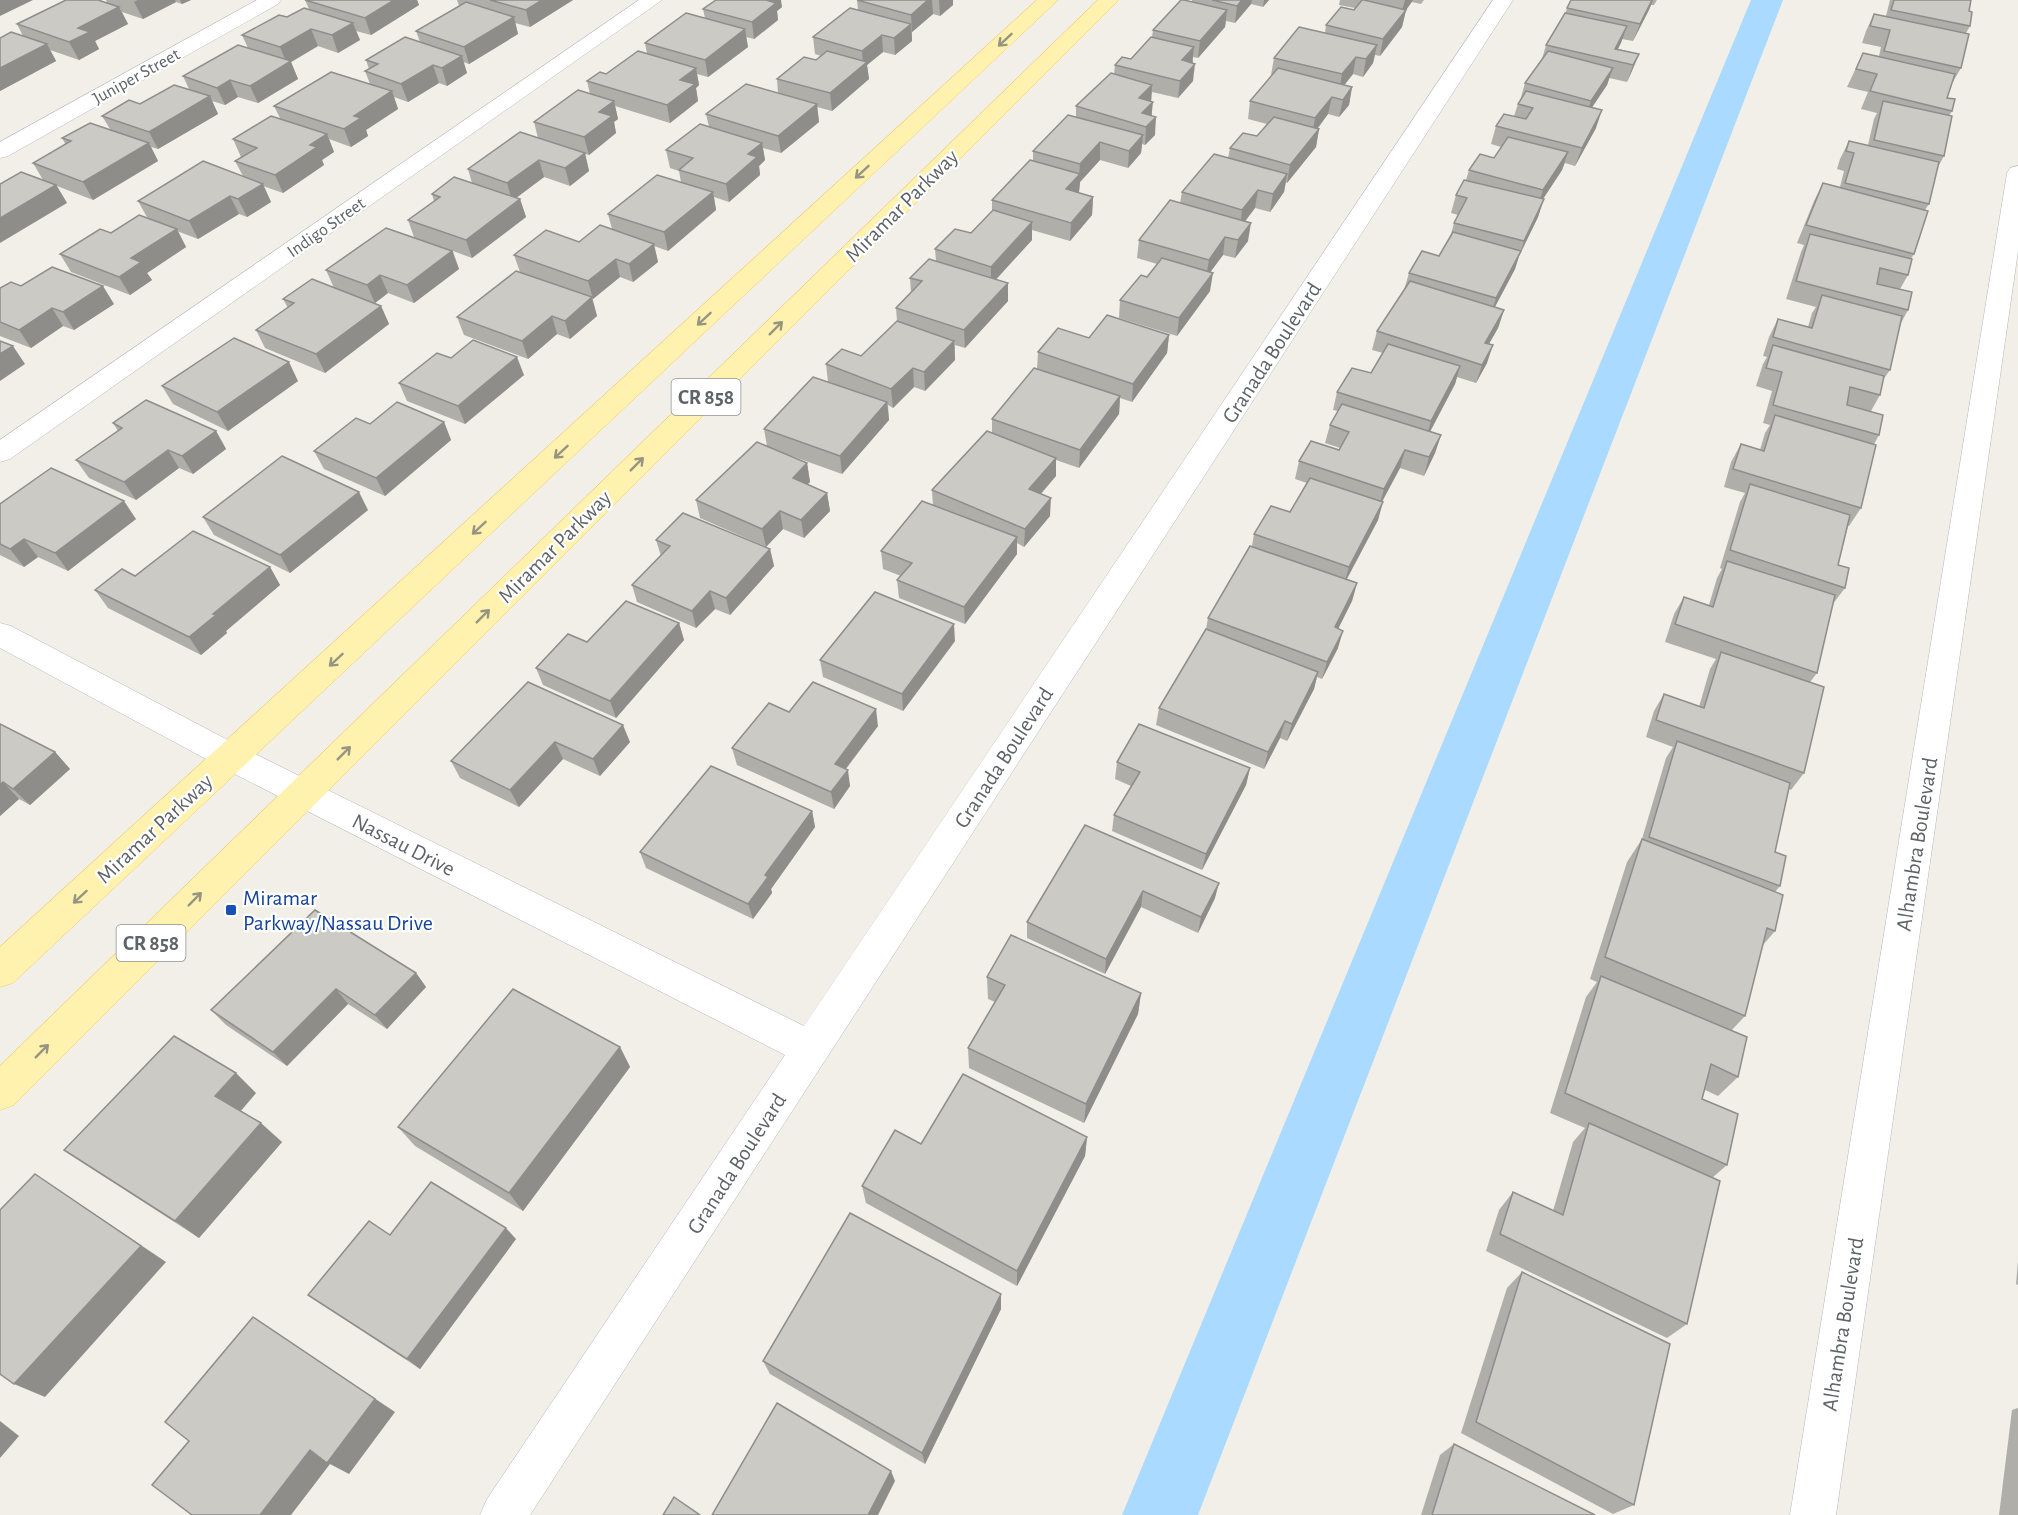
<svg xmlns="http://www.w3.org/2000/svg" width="2018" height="1515" font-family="'Alegreya Sans',sans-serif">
	<rect width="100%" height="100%" fill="#f1efe8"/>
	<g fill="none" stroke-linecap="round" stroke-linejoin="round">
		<path fill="#aadaff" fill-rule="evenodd" d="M1751 0H1783L1198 1515H1122Z"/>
		<g stroke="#b5b8bc" stroke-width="1">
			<g id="minor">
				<path d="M257 0H281L278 4 8 156 0 158V142Z"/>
				<path d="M639 0H662L10 459 0 462V440Z"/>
				<path d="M1493 0H1513L530 1515H480L487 1499 785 1055 219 766 0 648V623L11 626 243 748 804 1026Z"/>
				<path d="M2018 166V251L1836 1515H1790L2007 173 2010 168Z"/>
			</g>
		</g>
		<g stroke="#f2c960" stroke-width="1">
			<g id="primary">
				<path d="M1037 0H1058L13 983 0 987V947Z"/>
				<path d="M1098 0H1119L14 1105 0 1110V1066Z"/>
			</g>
		</g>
		<use href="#minor" fill="#fff" fill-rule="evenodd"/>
		<use href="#primary" fill="#fff2af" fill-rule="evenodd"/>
	</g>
	<g fill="#afaea9">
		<path d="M106 0H191L182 4 176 2 143 19 122 12 128 24 95 41 99 49 79 60 50 50 56 61 0 91V38L23 36 17 24 107 3Z"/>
		<path d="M305 0H417L419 5 371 35 356 31 360 40 338 53 318 46 291 62 298 79 258 103 238 97 225 105 212 101 218 114 158 149 151 147 158 161 93 200 57 186 67 203 43 180 33 163 66 145 62 138 110 129 102 116 189 89 183 76 248 48 242 35 309 9Z"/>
		<path d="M457 0H573L530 27 515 23 518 34 469 64 463 62 467 73 447 86 439 83 408 102 394 97 398 109 366 130 368 136 351 147 329 139 334 152 322 160 324 165 283 193 263 186 271 202 247 217 239 214 198 239 177 231 186 247 147 273 152 280 130 295 71 272 60 254 148 219 138 201 243 176 235 161 241 157 233 139 280 118 274 106 370 84 365 71 369 69 366 60 420 42 416 31 459 6Z"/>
		<path d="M857 0H953V5L940 16 933 14 912 32V41L895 55 883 52 867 65 869 79 832 111 817 107 819 122 781 153 763 148 765 160 759 166 760 175 729 202 714 197 716 210 668 251 654 246 658 262 633 282 620 277 593 299H592L597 316 570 339 557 334 528 359 464 335 457 317 520 272 514 255 579 242 612 229 608 214 681 182 679 171 670 168 666 150 709 127 706 114 778 93 777 79 816 60 821 56 815 54 813 37 858 10Z"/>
		<path d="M1192 0H1269L1263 7 1251 4 1235 23 1226 21 1225 27 1198 58 1193 57V81L1178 98 1152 92 1151 101 1152 116 1155 135 1145 145 1142 144 1141 153 1128 168 1100 160 1080 182 1079 192 1078 193 1093 197 1092 215 1070 241 1032 230V240L996 279 1008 301 965 348 955 345V360L925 391 914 387 893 408 888 405 889 420 842 474 775 450 807 463 810 482 807 484 827 493 830 511 804 538 783 529 766 547 700 518 696 500 767 446 764 429 828 382 826 364 861 356 897 321 896 308 911 293 910 278 936 261 935 249 971 233 992 212V200L1033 161V151L1076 117V106L1114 74 1115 65 1131 59 1152 37 1153 30 1192 2Z"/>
		<path d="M1340 0H1424L1421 4 1412 2 1406 10 1402 27 1380 56 1375 55 1373 63 1363 77 1353 74 1344 85 1352 87 1349 105 1339 117 1328 114 1317 129H1319L1316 147 1287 183 1286 182 1284 192 1270 212 1255 208 1245 221 1248 241 1235 258 1223 255 1210 272V291L1177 336 1119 318 1120 300 1147 277 1157 264 1137 258 1139 240 1180 203 1182 192 1228 158 1230 148 1257 136 1267 124 1248 119 1250 101 1272 75H1271L1274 58 1325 33 1326 25 1355 8 1339 5Z"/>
		<path d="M1571 0H1657L1654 5H1651L1633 41 1622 39 1618 49 1639 54 1627 82 1609 78 1607 85 1592 107 1596 128 1575 166 1565 163 1562 170 1543 199 1538 217 1519 256 1515 269 1495 307 1504 310 1498 328 1489 344 1487 363 1476 383 1457 377 1455 384 1430 432 1441 435 1435 453 1424 476 1400 468 1382 502 1378 520 1347 579 1357 583 1352 601 1338 629V648L1322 679 1317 677 1314 689 1287 741 1280 738 1264 769 1156 725 1159 708 1206 629 1208 618 1252 546 1254 534 1290 512 1307 483 1295 479 1299 461 1339 450 1340 448 1325 443 1330 425 1338 411 1333 410 1337 392 1371 373 1383 353 1372 350 1377 331 1404 290 1409 273 1439 256 1450 238 1454 223 1458 215 1451 213 1456 195 1466 180 1469 170 1494 158 1501 147 1491 144 1496 126 1514 116 1518 104 1520 101 1525 83 1542 59 1546 45 1565 13Z"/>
		<path d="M1890 0H1971L1969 11 1970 26 1966 33 1961 68 1951 85 1947 98 1952 111 1949 116 1944 156 1938 167 1929 204 1925 210 1914 254 1911 259 1908 275 1900 289 1908 310 1901 323 1890 370 1883 380 1880 395 1871 411 1879 435 1874 444 1861 508 1849 526H1848L1838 565 1845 588 1832 605 1817 673 1810 682 1804 773 1791 790 1789 789 1775 852 1780 886 1775 892V931L1763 945 1745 1016 1731 1031 1738 1077 1718 1096 1705 1090 1702 1099 1727 1165 1712 1178 1687 1324 1667 1338 1486 1251 1499 1210 1513 1192 1553 1211 1573 1142 1585 1128 1550 1113 1586 997 1597 982 1590 979 1627 862 1642 839 1666 758 1673 747 1646 737 1654 711 1664 694 1699 707 1710 669 1716 659 1665 642 1674 614 1684 597 1709 605 1717 578 1722 569 1720 568 1740 502 1745 493 1724 487 1731 462 1741 444 1760 450 1765 433 1770 425 1763 423 1772 391 1756 386 1763 364 1767 357 1763 356 1769 337 1778 319 1808 327 1812 313 1816 307 1786 299 1801 252 1804 245 1797 243 1814 201 1823 183 1840 187 1844 171 1837 169 1840 159 1849 141 1868 145 1874 119 1877 113 1861 109 1868 92 1847 87 1863 53 1879 56 1881 47 1862 43 1866 31 1874 14 1886 16Z"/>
		<path d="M782 7 777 11 778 20 754 39 746 37 748 47 708 77 697 74 699 85 696 88 698 101 670 123 615 106 618 119 614 122 616 133 589 155 585 154 589 171 570 186 544 177 516 198 520 199 526 217 472 258 453 251 459 269 414 303 388 293 375 303 381 306 389 324 325 373 265 348 256 330 288 308 283 299 334 288 326 270 414 237 408 220 434 201 432 194 472 183 468 169 538 138 534 122 590 94 587 81 606 74 647 54 645 43 705 18 703 9Z"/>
		<path d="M21 286 114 304 74 330 63 326 31 348 0 336V288Z"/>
		<path d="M1169 335 1167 353 1132 402 1120 398 1119 414 1079 468 1056 460V476L1041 494 1050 516 1024 547 1017 543V554L965 624 899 598 897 580 901 576 883 569 881 551 933 506 932 490 992 432V419L1037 369 1038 352 1089 338Z"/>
		<path d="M451 358 524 375 465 424 407 401 399 383Z"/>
		<path d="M298 381 228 431 173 404 162 386Z"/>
		<path d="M444 422 451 440 385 496 324 469 314 451 370 424Z"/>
		<path d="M113 423 216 431 226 449 193 474 179 468 136 500 89 478 76 460 118 431Z"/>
		<path d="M0 504 136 519 68 571 38 557 24 567 0 555Z"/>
		<path d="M368 510 290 573 214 535 203 517Z"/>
		<path d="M656 540 770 549 774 566 730 615 715 609 696 628 637 602 632 585 661 556Z"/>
		<path d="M270 567 280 585 226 631 227 633 201 655 108 608 95 590 135 576Z"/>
		<path d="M679 623 684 640 616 718 543 685 536 668 587 642Z"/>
		<path d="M955 641 903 711 823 677 820 660Z"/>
		<path d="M528 682 630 742 600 776 563 759 519 807 460 778 451 761Z"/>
		<path d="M789 712 878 726 846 769 850 786 834 809 737 765 732 748Z"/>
		<path d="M0 724 55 752 70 769 30 805 19 799 0 816Z"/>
		<path d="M1117 762 1250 768 1246 785 1202 870 1112 831 1114 815 1131 786 1115 779Z"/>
		<path d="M812 811 815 827 771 889 772 893 753 919 646 868 640 852Z"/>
		<path d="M1085 825 1215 898 1198 933 1141 907 1105 974 1027 938V922Z"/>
		<path d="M416 973 426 987 387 1029 348 1004 287 1066 226 1025 211 1010Z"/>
		<path d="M987 977 1141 993 1138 1014 1084 1123 969 1068 968 1048 995 1002 988 999Z"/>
		<path d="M620 1047 630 1067 523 1211 415 1146 398 1127Z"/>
		<path d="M256 1093 241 1111 282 1142 199 1238 91 1168 64 1150Z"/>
		<path d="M1087 1137 1085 1156 1017 1286 866 1203 862 1186 921 1144Z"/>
		<path d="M516 1239 420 1369 308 1295Z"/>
		<path d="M2018 1261V1285L2016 1284Z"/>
		<path d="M1522 1272 1634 1505 1613 1514 1461 1433 1507 1288Z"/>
		<path d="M1001 1294V1309L925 1464 770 1374 763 1361Z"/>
		<path d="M2018 1408V1515H1999L2012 1410Z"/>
		<path d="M1454 1444 1595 1515H1421L1440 1455Z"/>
	</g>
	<g fill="#8f8d8a">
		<path d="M0 0H33L0 16Z"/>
		<path d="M138 0H175L176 2 143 19 134 2Z"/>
		<path d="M180 0H191L182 4Z"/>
		<path d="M394 0H417L419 5 371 35 365 18Z"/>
		<path d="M542 0H573L530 27 526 10Z"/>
		<path d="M766 0H781L782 7 777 11 778 20 754 39 752 22Z"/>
		<path d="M928 0H932L933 14 912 32 911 15Z"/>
		<path d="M939 0H953V5L940 16Z"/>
		<path d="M1242 0H1252L1251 4 1235 23 1237 6Z"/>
		<path d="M1264 0H1269L1263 7Z"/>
		<path d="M1405 0H1413L1406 10 1402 27 1380 56 1383 39 1400 18Z"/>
		<path d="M1652 0H1653L1649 10 1633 41 1640 24Z"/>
		<path d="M119 7 128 24 95 41 99 49 79 60 69 42 78 28Z"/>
		<path d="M1227 10 1225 27 1198 58 1200 41Z"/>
		<path d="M514 17 518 34 469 64 464 47Z"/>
		<path d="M353 23 360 40 338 53 332 35Z"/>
		<path d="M911 24 912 41 895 55 894 38Z"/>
		<path d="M1627 26 1621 43 1612 60 1615 49Z"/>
		<path d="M311 29 318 46 291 62 298 79 258 103 250 86 287 64 280 47Z"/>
		<path d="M745 29 748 47 708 77 705 60Z"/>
		<path d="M882 35 883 52 867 65 869 79 832 111 830 93 863 65 862 51Z"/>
		<path d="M47 44 56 61 0 91V68Z"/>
		<path d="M1377 45 1373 63 1363 77 1366 59Z"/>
		<path d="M1194 47 1192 64 1182 60Z"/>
		<path d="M1639 54 1632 71 1627 82 1633 65Z"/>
		<path d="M462 56 467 73 447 86 442 68Z"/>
		<path d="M1356 57 1353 74 1339 92 1342 74Z"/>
		<path d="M1195 64 1193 81 1178 98 1180 81Z"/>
		<path d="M433 65 439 83 408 102 401 84Z"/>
		<path d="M696 68 699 85 696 88 698 101 670 123 667 105 680 80Z"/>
		<path d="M1613 68 1607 85 1585 118 1591 101Z"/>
		<path d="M230 80 238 97 225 105 217 88Z"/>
		<path d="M1152 85 1151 103 1139 98Z"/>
		<path d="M1352 87 1349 105 1339 117 1343 100Z"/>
		<path d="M392 91 398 109 366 130 368 136 351 147 344 129 354 116Z"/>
		<path d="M210 96 218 114 158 149 149 132Z"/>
		<path d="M1332 97 1328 114 1312 136 1315 118Z"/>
		<path d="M614 101 618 119 614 122 616 133 589 155 584 137 599 112Z"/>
		<path d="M1153 102 1151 120 1142 113Z"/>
		<path d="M817 104 819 122 781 153 778 136Z"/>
		<path d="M1602 110 1596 128 1575 166 1582 148Z"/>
		<path d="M1156 117 1155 135 1145 145 1146 127Z"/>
		<path d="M1319 129 1316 147 1287 183 1290 165Z"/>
		<path d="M327 134 334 152 322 160 324 165 283 193 275 175 310 145Z"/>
		<path d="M1143 135 1141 153 1128 168 1129 151Z"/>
		<path d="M1100 142V160L1080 182 1079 192 1066 207V189L1079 175 1080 164Z"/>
		<path d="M149 143 158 161 93 200 83 182Z"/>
		<path d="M762 143 765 160 759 166 760 175 729 202 726 184 748 154Z"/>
		<path d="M1568 152 1562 170 1537 208 1543 190Z"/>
		<path d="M585 153 589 171 570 186 565 168Z"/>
		<path d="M539 160 544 177 512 201 507 183Z"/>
		<path d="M1287 174 1284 192 1270 212 1273 194Z"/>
		<path d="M263 184 271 202 247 217 238 199Z"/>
		<path d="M56 185 67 203 0 243V218Z"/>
		<path d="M1258 190 1255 208 1240 228 1242 210Z"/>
		<path d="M713 192 716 210 668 251 664 232Z"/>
		<path d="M230 196 239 214 198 239 189 221Z"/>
		<path d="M1093 197 1092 215 1070 241 1071 223Z"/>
		<path d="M520 199 526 217 472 258 466 240Z"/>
		<path d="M1544 199 1538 217 1519 256 1515 269 1490 316 1496 298 1520 253 1524 241Z"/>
		<path d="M1032 222V240L991 285V267Z"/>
		<path d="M1251 223 1248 241 1235 258 1238 240Z"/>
		<path d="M177 229 186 247 147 273 152 280 130 295 119 277 131 258Z"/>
		<path d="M1225 237 1223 255 1206 278 1209 260Z"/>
		<path d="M654 244 658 262 633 282 629 264Z"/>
		<path d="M452 251 459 269 414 303 407 285Z"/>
		<path d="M616 259 620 277 593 299 588 281Z"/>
		<path d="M1213 273 1210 291 1177 336 1179 318Z"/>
		<path d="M380 275 388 293 375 303 367 285Z"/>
		<path d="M1008 283V301L965 348 964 330Z"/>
		<path d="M103 286 114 304 74 330 63 312Z"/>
		<path d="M592 297 597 316 570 339 565 321Z"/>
		<path d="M381 306 389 324 325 373 316 354Z"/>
		<path d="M52 308 63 326 31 348 19 330Z"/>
		<path d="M1504 310 1498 328 1479 361 1485 343Z"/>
		<path d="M552 316 557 334 528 359 522 341Z"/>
		<path d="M1169 335 1167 353 1132 402 1133 384Z"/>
		<path d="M954 341 955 360 925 391 924 372Z"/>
		<path d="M1493 345 1487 363 1476 383 1482 365Z"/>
		<path d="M13 346 25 364 0 381V354Z"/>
		<path d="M517 357 524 375 465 424 458 406Z"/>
		<path d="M289 362 298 381 228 431 217 412Z"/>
		<path d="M1460 366 1455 384 1426 439 1431 421Z"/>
		<path d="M913 368 914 387 893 408 891 389Z"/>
		<path d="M1120 396 1119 414 1079 468 1080 450Z"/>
		<path d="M887 402 889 420 842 474 840 456Z"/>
		<path d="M444 422 451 440 385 496 376 478Z"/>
		<path d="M216 431 226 449 193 474 182 456Z"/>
		<path d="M1441 435 1435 453 1424 476 1429 457Z"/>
		<path d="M168 450 179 468 136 500 124 482Z"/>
		<path d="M1405 450 1400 468 1379 507 1384 489Z"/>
		<path d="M1056 458V476L1029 507V489Z"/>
		<path d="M807 463 810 482 796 496 793 478Z"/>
		<path d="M359 492 368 510 290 573 280 555Z"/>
		<path d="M827 493 830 511 804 538 801 520Z"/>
		<path d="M1051 498 1050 516 1024 547 1025 529Z"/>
		<path d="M124 501 136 519 68 571 55 553Z"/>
		<path d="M1383 502 1378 520 1344 584 1349 567Z"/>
		<path d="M780 511 783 529 766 547 762 529Z"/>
		<path d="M1017 537V554L965 624 964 607Z"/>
		<path d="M24 539 38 557 24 567 10 549Z"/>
		<path d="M770 549 774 566 730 615 726 598Z"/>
		<path d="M270 567 280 585 226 631 227 633 201 655 189 637 213 614Z"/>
		<path d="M1357 583 1352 601 1330 645 1335 627Z"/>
		<path d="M710 591 715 609 696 628 692 611Z"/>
		<path d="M679 623 684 640 616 718 610 701Z"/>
		<path d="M954 624 955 641 903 711 902 694Z"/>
		<path d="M1343 631 1338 648 1322 679 1327 662Z"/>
		<path d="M1318 672 1314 689 1287 741 1292 724Z"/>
		<path d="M876 709 878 726 837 780 835 764Z"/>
		<path d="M1285 721 1280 738 1264 769 1268 752Z"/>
		<path d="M623 725 630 742 600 776 593 759Z"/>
		<path d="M555 742 563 759 519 807 510 790Z"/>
		<path d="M55 752 70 769 30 805 13 789Z"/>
		<path d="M1250 768 1246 785 1202 870 1206 854Z"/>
		<path d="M848 770 850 786 834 809 831 792Z"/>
		<path d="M3 782 19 799 0 816V785Z"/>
		<path d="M812 811 815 827 771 889 772 893 753 919 748 904 765 875Z"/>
		<path d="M1219 883 1215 898 1198 933 1201 917Z"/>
		<path d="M1143 891 1141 907 1105 974 1106 959Z"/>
		<path d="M416 973 426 987 387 1029 375 1015Z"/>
		<path d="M336 989 348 1004 287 1066 273 1052Z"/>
		<path d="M1141 993 1138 1014 1084 1123 1086 1104Z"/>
		<path d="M620 1047 630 1067 523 1211 509 1193Z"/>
		<path d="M236 1073 256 1093 237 1115 215 1096Z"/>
		<path d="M261 1123 282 1142 199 1238 175 1221Z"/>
		<path d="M1087 1137 1085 1156 1017 1286V1271Z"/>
		<path d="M35 1174 166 1262 45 1397 14 1384Z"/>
		<path d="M506 1228 516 1239 420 1369 407 1359Z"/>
		<path d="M1001 1294V1309L925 1464 922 1453Z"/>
		<path d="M253 1317 395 1412 349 1474 330 1464 291 1515H260L310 1450Z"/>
		<path d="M0 1421 19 1436 0 1458Z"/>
		<path d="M891 1471 895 1481 878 1515H868Z"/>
	</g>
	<g fill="#cccac5" stroke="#8f8d8a" stroke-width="1.5">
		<path d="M66 0H98L119 7 78 28 90 32 69 42 17 24Z"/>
		<path d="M305 0H394L365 18Z"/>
		<path d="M490 0H542L526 10Z"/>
		<path d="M716 0H766L776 3 752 22 703 9Z"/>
		<path d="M857 0H928L911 15Z"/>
		<path d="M1181 0H1184L1227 10 1200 41 1153 30Z"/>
		<path d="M1212 0H1242L1237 6Z"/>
		<path d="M1362 0H1364L1406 10 1383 39 1326 25 1341 7 1354 10Z"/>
		<path d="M1571 0H1652L1640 24 1567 8Z"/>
		<path d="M1894 0H1971L1969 11 1972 12 1970 26 1891 10Z"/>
		<path d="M466 2 514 17 464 47 416 31Z"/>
		<path d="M304 8 353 23 332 35 311 29 280 47 242 35 279 15 287 17Z"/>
		<path d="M850 8 911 24 894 38 882 35 862 51 813 37Z"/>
		<path d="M686 13 745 29 705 60 645 43Z"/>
		<path d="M1565 13 1627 26 1615 49 1639 54 1633 65 1546 45Z"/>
		<path d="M1874 14 1969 34 1961 68 1884 51 1890 30 1870 26Z"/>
		<path d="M1299 27 1377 45 1366 59 1356 57 1342 74 1274 58Z"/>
		<path d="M11 32 47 44 0 68V38Z"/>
		<path d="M405 37 462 56 442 68 433 65 401 84 365 71 378 64 366 60Z"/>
		<path d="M1151 37 1194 47 1182 60 1195 64 1180 81 1115 65 1122 57 1131 59Z"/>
		<path d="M238 45 291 61 250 86 230 80 217 88 183 76Z"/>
		<path d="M638 51 696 68 680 80 695 84 667 105 587 81 600 72 606 74Z"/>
		<path d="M827 51 867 62 830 93 777 79 804 57 816 60Z"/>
		<path d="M1548 51 1613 68 1591 101 1525 83Z"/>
		<path d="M1863 53 1955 74 1947 98 1955 99 1952 111 1870 91 1877 74 1856 69Z"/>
		<path d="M1278 68 1352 87 1343 100 1332 97 1315 118 1250 101Z"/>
		<path d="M331 72 392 91 354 116 361 118 344 129 274 106Z"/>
		<path d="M1111 73 1152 85 1139 98 1153 102 1142 113 1156 117 1146 127 1076 106Z"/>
		<path d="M746 84 817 104 778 136 706 114Z"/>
		<path d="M174 85 210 96 149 132 102 116 129 100 140 104Z"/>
		<path d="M578 90 614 101 599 112 612 116 584 137 534 122Z"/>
		<path d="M1526 91 1602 110 1582 148 1496 126 1504 114 1526 119 1533 108 1518 104Z"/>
		<path d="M1883 101 1952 116 1944 156 1874 140Z"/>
		<path d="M1068 115 1143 135 1129 151 1100 142 1080 164 1033 151Z"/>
		<path d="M271 116 327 134 310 145 317 147 275 175 235 161 257 148 233 139Z"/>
		<path d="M1274 117 1319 129 1290 165 1230 148 1243 133 1257 136Z"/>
		<path d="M90 123 149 143 83 182 33 163 71 141 62 138Z"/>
		<path d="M700 124 762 143 748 154 757 157 726 184 679 170 693 158 666 150Z"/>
		<path d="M520 132 585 153 565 168 539 160 507 183 468 169Z"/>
		<path d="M1508 137 1568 152 1543 190 1469 170 1480 154 1494 158Z"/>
		<path d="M1849 141 1939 162 1929 204 1845 183 1854 153 1846 151Z"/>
		<path d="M1214 154 1287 174 1273 194 1258 190 1242 210 1182 192Z"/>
		<path d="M1030 160 1080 174 1066 189 1093 197 1071 223 992 200Z"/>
		<path d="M203 161 263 184 238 199 230 196 189 221 138 201Z"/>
		<path d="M21 172 56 185 0 218V184Z"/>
		<path d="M657 175 713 192 664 232 608 214Z"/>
		<path d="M454 177 520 199 466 240 408 220 440 197 432 194Z"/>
		<path d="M1464 180 1544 199 1524 241 1454 223 1467 198 1456 195Z"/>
		<path d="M1823 183 1928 211 1914 254 1806 225Z"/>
		<path d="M1170 200 1251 223 1238 240 1225 237 1209 260 1139 240Z"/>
		<path d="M993 210 1032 222 991 267 935 249 955 229 971 233Z"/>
		<path d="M139 215 177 229 131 258 141 262 119 277 60 254 100 229 111 233Z"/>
		<path d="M600 225 654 244 629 264 616 259 588 281 514 255 546 230 579 242Z"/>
		<path d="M386 228 452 251 407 285 380 275 367 285 326 270Z"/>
		<path d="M1453 232 1521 251 1496 298 1409 273 1422 251 1439 256Z"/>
		<path d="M1810 234 1912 259 1908 275 1880 268 1877 284 1912 292 1908 310 1796 281Z"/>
		<path d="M1162 258 1213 273 1179 318 1120 300 1141 275 1147 277Z"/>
		<path d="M929 259 1008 283 964 330 896 308 922 281 910 278Z"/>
		<path d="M52 267 103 286 63 312 52 308 19 330 0 322V288L11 282 21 286Z"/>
		<path d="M516 271 592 297 565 321 552 316 522 341 457 317Z"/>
		<path d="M312 279 381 306 316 354 256 330 294 303 283 299Z"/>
		<path d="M1410 281 1504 310 1485 343 1493 345 1482 365 1377 331Z"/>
		<path d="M1822 295 1902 316 1890 370 1773 337 1778 319 1812 328Z"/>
		<path d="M1107 315 1169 335 1133 384 1038 352 1058 328 1089 338Z"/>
		<path d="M897 321 954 341 924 372 913 368 891 389 826 364 842 349 861 356Z"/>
		<path d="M234 338 289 362 217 412 162 386Z"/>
		<path d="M473 340 517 357 458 406 399 383 437 353 451 358Z"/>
		<path d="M0 341 13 346 0 354Z"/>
		<path d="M1388 344 1460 366 1431 421 1337 392 1352 368 1371 373Z"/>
		<path d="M1773 345 1884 376 1880 395 1850 387 1847 405 1883 415 1879 435 1773 405 1782 372 1766 368Z"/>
		<path d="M1034 368 1120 396 1080 450 992 419Z"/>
		<path d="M813 377 887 402 840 456 764 429Z"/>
		<path d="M146 400 216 431 182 456 168 450 124 482 76 460 122 428 113 423Z"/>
		<path d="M397 402 444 422 376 478 314 451 356 418 370 424Z"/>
		<path d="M1342 404 1441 435 1429 457 1405 450 1384 489 1299 461 1311 441 1339 450 1349 432 1330 425Z"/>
		<path d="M1775 415 1876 445 1861 508 1733 469 1741 444 1764 451Z"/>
		<path d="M987 431 1056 458 1029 489 1051 498 1025 529 932 490Z"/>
		<path d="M757 442 807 463 793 478 827 493 801 520 780 511 762 529 696 500Z"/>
		<path d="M282 456 359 492 280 555 203 517Z"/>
		<path d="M51 468 124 501 55 553 24 539 10 549 0 544V504Z"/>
		<path d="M1310 478 1383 502 1349 567 1254 534 1271 506 1290 512Z"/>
		<path d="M1750 484 1850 515 1838 565 1849 568 1845 588 1730 550Z"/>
		<path d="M922 501 1017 537 964 607 897 580 912 563 881 551Z"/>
		<path d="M683 513 770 549 726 598 710 591 692 611 632 585 670 546 656 540Z"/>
		<path d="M193 531 270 567 213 614 216 615 189 637 95 590 122 569 135 576Z"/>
		<path d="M1250 546 1357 583 1335 627 1343 631 1327 662 1208 618Z"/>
		<path d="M1727 561 1835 595 1817 673 1675 624 1684 597 1713 607Z"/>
		<path d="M875 592 954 624 902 694 820 660Z"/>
		<path d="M626 601 679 623 610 701 536 668 568 634 587 642Z"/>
		<path d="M1206 629 1318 672 1292 724 1285 721 1268 752 1159 708Z"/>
		<path d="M1721 652 1824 687 1804 773 1656 720 1664 694 1704 708Z"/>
		<path d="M528 682 623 725 593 759 555 742 510 790 451 761Z"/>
		<path d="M813 682 876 709 835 764 848 770 831 792 732 748 769 703 789 712Z"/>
		<path d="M0 724 55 752 13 789 3 782 0 785Z"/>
		<path d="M1139 724 1250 768 1206 854 1114 815 1140 772 1117 762Z"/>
		<path d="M1677 741 1790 783 1775 852 1786 856 1780 886 1649 837Z"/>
		<path d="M711 766 812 811 765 875 768 877 748 904 640 852Z"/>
		<path d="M1085 825 1219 883 1201 917 1143 891 1106 959 1027 922Z"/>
		<path d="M1642 839 1783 895 1775 931 1767 928 1745 1016 1605 957Z"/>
		<path d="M315 910 416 973 375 1015 336 989 273 1052 211 1010Z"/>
		<path d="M1011 935 1141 993 1086 1104 968 1048 1005 985 987 977Z"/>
		<path d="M1601 976 1747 1037 1738 1077 1711 1064 1702 1099 1738 1114 1727 1165 1565 1093Z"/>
		<path d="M513 989 620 1047 509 1193 398 1127Z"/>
		<path d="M174 1036 236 1073 215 1096 261 1123 175 1221 64 1150Z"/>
		<path d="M963 1074 1087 1137 1017 1271 862 1186 895 1130 921 1144Z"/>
		<path d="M1589 1123 1720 1181 1687 1324 1500 1234 1513 1192 1563 1215Z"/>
		<path d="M35 1174 141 1246 14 1384 0 1374V1210Z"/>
		<path d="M431 1182 506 1228 407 1359 308 1295 369 1221 390 1235Z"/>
		<path d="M850 1213 1001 1294 922 1453 763 1361Z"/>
		<path d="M1522 1272 1670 1344 1634 1505 1476 1422Z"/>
		<path d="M253 1317 375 1399 327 1463 310 1450 260 1515H192L152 1485 189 1441 165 1422Z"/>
		<path d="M777 1403 891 1471 868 1515H712Z"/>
		<path d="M1454 1444 1595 1515H1432Z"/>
		<path d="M674 1497 700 1515H663Z"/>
	</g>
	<defs><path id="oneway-shaft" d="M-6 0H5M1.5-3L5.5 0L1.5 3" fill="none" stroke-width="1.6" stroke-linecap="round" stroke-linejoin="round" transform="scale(1.5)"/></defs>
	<g stroke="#979581">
		<use href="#oneway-shaft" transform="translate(1005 40) rotate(137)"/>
		<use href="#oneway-shaft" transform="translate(862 172) rotate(137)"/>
		<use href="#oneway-shaft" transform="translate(704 319) rotate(137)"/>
		<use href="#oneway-shaft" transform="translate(776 328) rotate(-45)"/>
		<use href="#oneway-shaft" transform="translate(561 452) rotate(137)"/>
		<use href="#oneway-shaft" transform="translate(637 464) rotate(-45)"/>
		<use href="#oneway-shaft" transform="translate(479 528) rotate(137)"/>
		<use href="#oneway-shaft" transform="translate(483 616) rotate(-45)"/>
		<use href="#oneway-shaft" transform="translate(336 660) rotate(137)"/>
		<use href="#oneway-shaft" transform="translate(344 753) rotate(-45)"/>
		<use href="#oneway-shaft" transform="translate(80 897) rotate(137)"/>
		<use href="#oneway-shaft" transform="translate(195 899) rotate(-45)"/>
		<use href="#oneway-shaft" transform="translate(42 1051) rotate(-45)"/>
	</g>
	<rect fill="#1a4fb4" stroke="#fff" stroke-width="2" x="225" y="904" width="12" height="12" rx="3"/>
	<g text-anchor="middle" stroke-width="4.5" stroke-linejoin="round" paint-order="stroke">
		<g font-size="18" fill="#5f6368" stroke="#fff">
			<text transform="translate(136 76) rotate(-29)" y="6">Juniper Street</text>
			<text transform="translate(326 227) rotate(-35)" y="6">Indigo Street</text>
		</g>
		<g fill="#fff" stroke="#8f9295" stroke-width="1.5">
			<rect x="671.5" y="379" width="69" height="36" rx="4.5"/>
			<rect x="116.5" y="925" width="69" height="36" rx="4.5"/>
		</g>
		<g font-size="21" font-weight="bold" fill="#5f6368">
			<text x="706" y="404">CR 858</text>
			<text x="151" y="950">CR 858</text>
		</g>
		<g font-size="22" fill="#5f6368" stroke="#fff">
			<text transform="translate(901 205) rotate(-45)" y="8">Miramar Parkway</text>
			<text transform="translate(1271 352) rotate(-57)" y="8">Granada Boulevard</text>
			<text transform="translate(554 546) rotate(-45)" y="8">Miramar Parkway</text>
			<text transform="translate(1003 757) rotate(-57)" y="8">Granada Boulevard</text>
			<text transform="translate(154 828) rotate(-43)" y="8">Miramar Parkway</text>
			<text transform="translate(404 844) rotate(27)" y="8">Nassau Drive</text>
			<text transform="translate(1916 844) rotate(-81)" y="8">Alhambra Boulevard</text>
			<text transform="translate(736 1163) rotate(-57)" y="8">Granada Boulevard</text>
			<text transform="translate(1842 1324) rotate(-81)" y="8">Alhambra Boulevard</text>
		</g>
		<g font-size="22" fill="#164399" stroke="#fff" text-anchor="start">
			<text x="243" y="905">Miramar<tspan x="243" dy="25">Parkway/Nassau Drive</tspan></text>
		</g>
	</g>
</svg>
